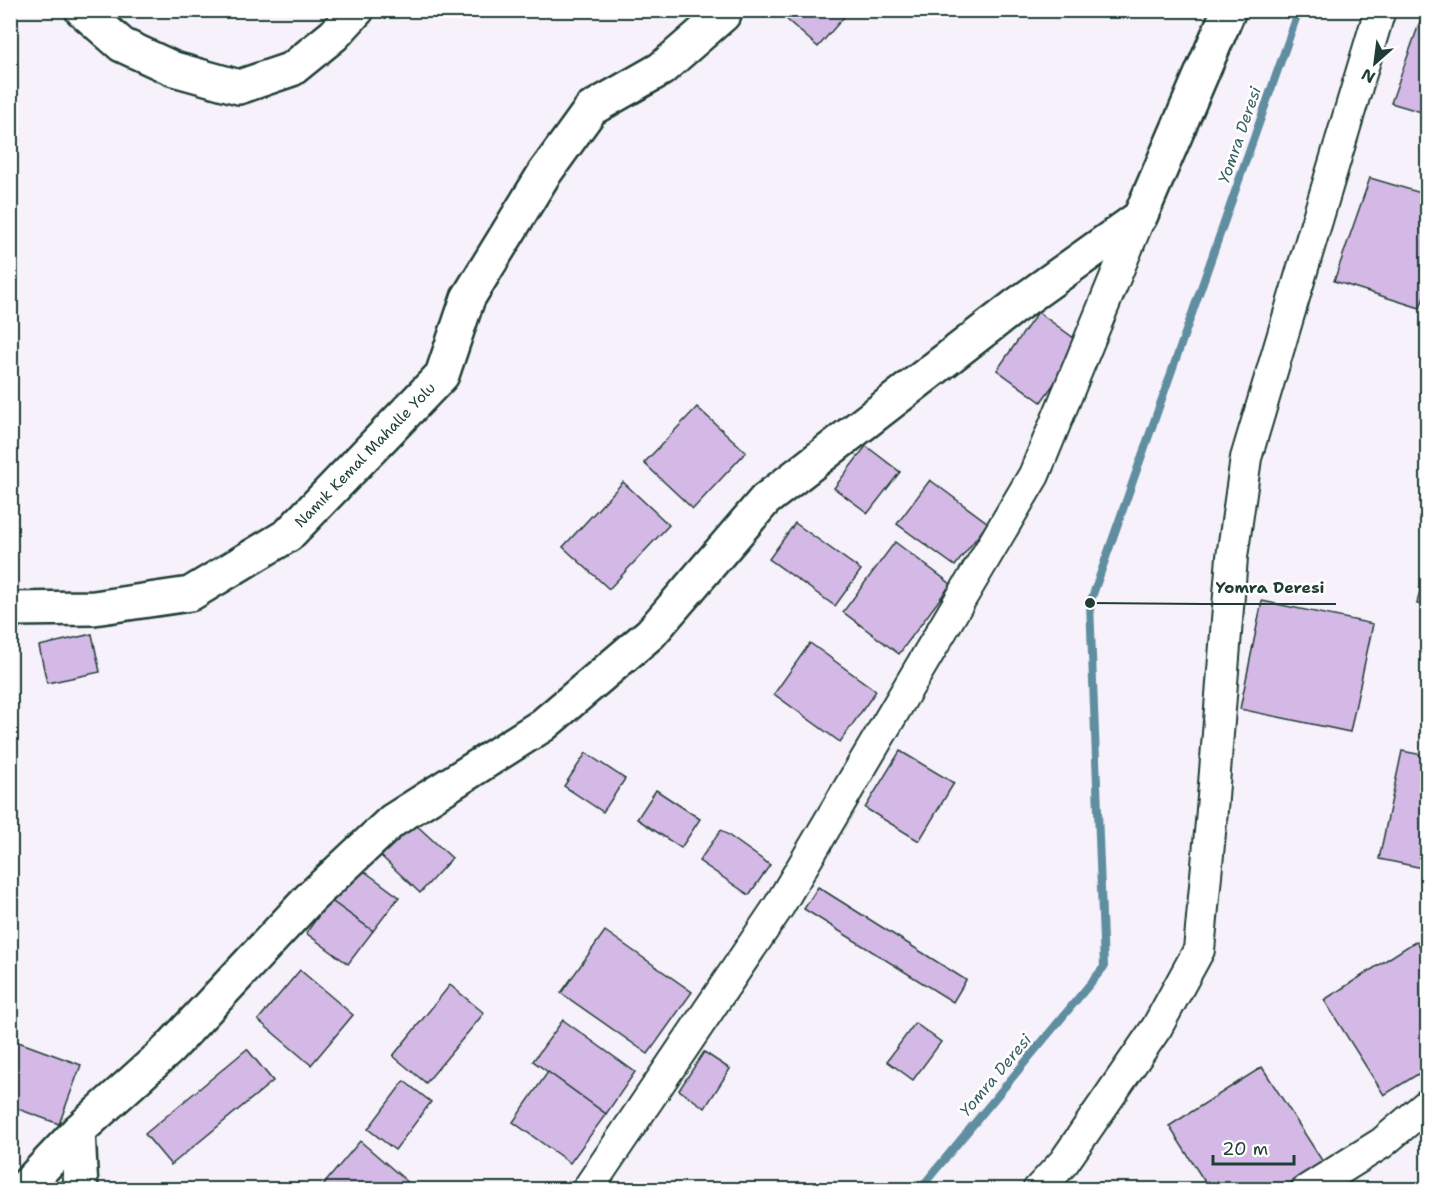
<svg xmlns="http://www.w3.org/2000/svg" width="1438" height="1200" font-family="'Shantell Sans',sans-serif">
	<rect width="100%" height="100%" fill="#f6f1fa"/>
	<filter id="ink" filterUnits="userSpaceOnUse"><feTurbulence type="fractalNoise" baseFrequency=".0167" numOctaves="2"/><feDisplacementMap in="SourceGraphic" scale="12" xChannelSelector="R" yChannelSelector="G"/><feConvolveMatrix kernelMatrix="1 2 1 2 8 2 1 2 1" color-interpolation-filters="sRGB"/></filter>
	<g filter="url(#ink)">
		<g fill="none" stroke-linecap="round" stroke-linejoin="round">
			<path stroke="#5e8ea0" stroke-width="8" d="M919 1190 1104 967 1090 603 1299 10"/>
		</g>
		<g fill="#d4b9e7" stroke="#1f3d34" stroke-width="1.5">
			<path d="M776 10H850L818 47Z"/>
			<path d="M1424 10H1428V114L1391 103Z"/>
			<path d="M1370 178 1428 195V286L1420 308 1334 281Z"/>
			<path d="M1038 312 1082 344 1041 402 997 370Z"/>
			<path d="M697 407 746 452 693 509 644 463Z"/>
			<path d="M866 446 900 472 868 513 834 488Z"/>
			<path d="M930 480 988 523 955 566 897 524Z"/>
			<path d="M623 482 669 525 609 589 563 547Z"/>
			<path d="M795 523 861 570 835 606 769 559Z"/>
			<path d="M895 542 951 584 899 654 843 612Z"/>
			<path d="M1428 551V606L1417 604Z"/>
			<path d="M1262 601 1373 624 1350 732 1240 709Z"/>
			<path d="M92 634 100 672 47 683 39 646Z"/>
			<path d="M810 643 876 691 840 742 774 694Z"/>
			<path d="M900 751 954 783 919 841 865 808Z"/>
			<path d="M1402 751 1428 756V869L1379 859Z"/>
			<path d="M586 753 625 779 603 812 564 786Z"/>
			<path d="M656 790 700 819 681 848 637 819Z"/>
			<path d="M413 822 452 858 420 893 381 856Z"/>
			<path d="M721 830 770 865 749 895 699 861Z"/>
			<path d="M356 865 399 897 373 931 330 900Z"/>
			<path d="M818 887 966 980 953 1002 804 909Z"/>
			<path d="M330 900 373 931 348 964 306 933Z"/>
			<path d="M605 931 692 992 648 1054 561 993Z"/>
			<path d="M1416 941 1428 958V1068L1384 1095 1324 1000Z"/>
			<path d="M300 970 353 1015 311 1065 258 1020Z"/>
			<path d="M450 985 484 1013 426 1083 393 1056Z"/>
			<path d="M563 1020 635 1072 606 1114 533 1061Z"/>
			<path d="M915 1023 941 1042 913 1080 887 1061Z"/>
			<path d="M13 1040 81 1065 59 1124 10 1106V1045Z"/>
			<path d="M247 1049 273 1081 171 1165 145 1134Z"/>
			<path d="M704 1052 730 1069 705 1108 679 1090Z"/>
			<path d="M1262 1067 1323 1162 1279 1190H1210L1169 1126Z"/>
			<path d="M548 1072 606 1114 570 1163 513 1122Z"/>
			<path d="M404 1081 431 1102 395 1150 368 1129Z"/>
			<path d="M360 1141 417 1190H319Z"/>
		</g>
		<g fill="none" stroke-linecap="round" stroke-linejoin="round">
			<g stroke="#1f3d34" stroke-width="34">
				<g id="street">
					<path d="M587 1190 779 906 1034 475 1140 217"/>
					<path d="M1038 1190 1064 1162 1157 1027 1199 950 1211 822 1232 557 1246 458 1380 10"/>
					<path d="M1307 1190 1382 1143 1428 1104"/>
				</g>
			</g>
			<g stroke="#1f3d34" stroke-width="38">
				<g id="secondary">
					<path d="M82 10 122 45 174 69 239 87 292 69 334 35 357 10"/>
					<path d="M10 609 94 608 190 594 288 535 442 375 468 298 544 174 591 109 661 69 723 15 726 10"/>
					<path d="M78 1131 81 1190"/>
					<path d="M22 1190 78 1131 169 1049 310 898 392 821 543 725 651 633 765 500 1014 307 1140 217 1229 10"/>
				</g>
			</g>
			<use href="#street" stroke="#fff" stroke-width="30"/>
			<use href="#secondary" stroke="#fff" stroke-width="33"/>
		</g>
	</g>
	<g text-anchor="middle" stroke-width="5" stroke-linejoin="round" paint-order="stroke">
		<g font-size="15" fill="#1f3d34" stroke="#fff">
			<text transform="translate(365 455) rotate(-46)" y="5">Namık Kemal Mahalle Yolu</text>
		</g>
		<g font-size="16" font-style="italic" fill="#395f61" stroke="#fff">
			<text transform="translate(1239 135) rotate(-71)" y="6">Yomra Deresi</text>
			<text transform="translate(995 1075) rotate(-50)" y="6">Yomra Deresi</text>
		</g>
	</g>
	<path fill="none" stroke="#1f3d34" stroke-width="2" d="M1090 603L1203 604H1336"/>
	<circle fill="#1f3d34" stroke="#fff" stroke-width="2" cx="1090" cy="603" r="6"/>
	<g font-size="16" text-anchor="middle" font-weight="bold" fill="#1f3d34" stroke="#fff" stroke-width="5" stroke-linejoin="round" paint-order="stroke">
		<text x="1270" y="593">Yomra Deresi</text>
	</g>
	<rect width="1438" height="1200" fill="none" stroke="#fff" stroke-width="36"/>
	<rect x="18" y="18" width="1402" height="1164" fill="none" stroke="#1f3d34" stroke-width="2" filter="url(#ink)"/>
	<g transform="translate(1375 63) rotate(208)" stroke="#ffffff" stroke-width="4.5" paint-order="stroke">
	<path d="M0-4.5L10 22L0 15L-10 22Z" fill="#1f3d34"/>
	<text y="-9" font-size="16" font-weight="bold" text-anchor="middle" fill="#1f3d34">N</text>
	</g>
	<path d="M1213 1155v9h81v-9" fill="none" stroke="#1f3d34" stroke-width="3"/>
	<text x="1222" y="1155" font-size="18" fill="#1f3d34" stroke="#ffffff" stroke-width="4.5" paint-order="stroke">20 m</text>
</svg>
